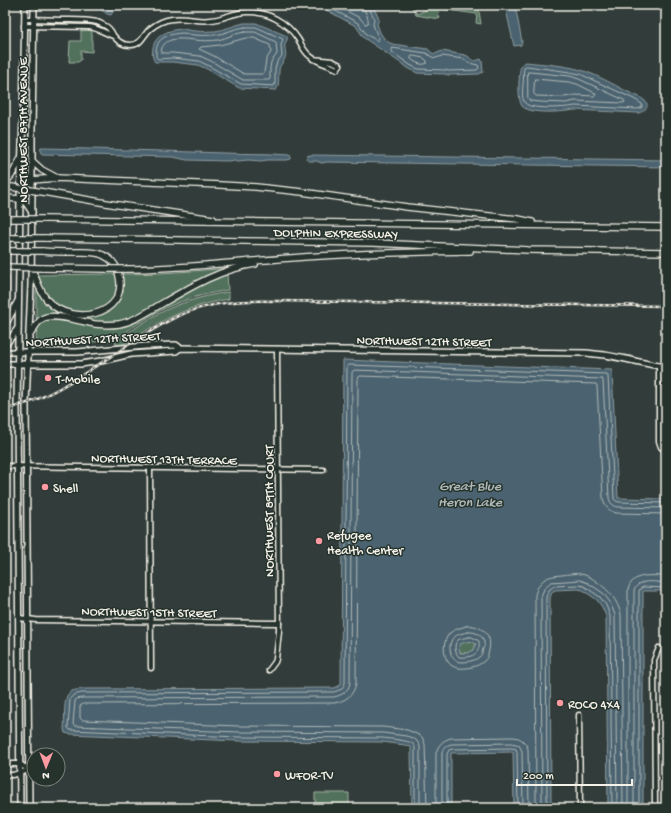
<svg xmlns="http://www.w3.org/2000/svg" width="671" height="813" font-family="'Gochi Hand',sans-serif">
	<rect width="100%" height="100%" fill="#323d3b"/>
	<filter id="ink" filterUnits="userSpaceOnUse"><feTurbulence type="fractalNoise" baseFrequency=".025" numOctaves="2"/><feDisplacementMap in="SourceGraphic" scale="8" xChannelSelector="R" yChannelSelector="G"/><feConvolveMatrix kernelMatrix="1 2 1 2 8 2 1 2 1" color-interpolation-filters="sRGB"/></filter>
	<g filter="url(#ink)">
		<g fill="#51715b" stroke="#a2b1a2">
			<path d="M436 5H466L467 7 478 5 481 24 476 23 477 14 440 9 438 17H440L439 19 416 15 412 7 413 6 417 14Z"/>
			<path d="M81 30H90L92 32V52L81 51V60L78 62H69L70 41H81Z"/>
			<path d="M230 268 139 315 124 321 106 323 86 320V317L94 316 116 303 122 292 123 279 121 274C158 274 193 271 230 268Z"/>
			<path d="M227 273 228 290C210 293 192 297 175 304 154 312 135 326 117 338L111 341H106L66 344H46L37 341C35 335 37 329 41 324L40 322 48 318 120 326 129 324 137 321 200 285Z"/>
			<path d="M5 274 9 275V307L5 319Z"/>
			<path d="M117 274 119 285 112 302 102 309 89 313 75 312 57 306 49 298 40 285 41 284 39 275Z"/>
			<path d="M37 289C42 299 48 306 58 311L56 313C49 313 43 314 37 319L36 318V290Z"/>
			<path d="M229 292V299C204 303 180 311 157 324 147 329 138 337 128 342 125 344 120 344 116 345L115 341C127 335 137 326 149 319 174 304 201 296 229 292Z"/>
			<path d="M470 641 476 643 474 650 467 653H460L459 646 460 643Z"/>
			<path d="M315 793H349V808H329L324 806 315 807Z"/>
		</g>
		<g fill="#4b6470" stroke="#8f9ca0" fill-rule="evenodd">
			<path d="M95 5H117L111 15 107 14Z"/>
			<path d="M325 5H372L378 16 379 20 377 23C379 32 383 40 392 44L428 49 432 53 435 54 442 51 465 55C473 57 469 64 481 59L482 61 483 72 479 74 448 75 445 74 417 73 408 68 364 38 356 26 328 11 325 8Z"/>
			<path d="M505 5H515L522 42 521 45 514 46Z"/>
			<path d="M244 23H256L287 36C288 41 286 41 285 45 284 49 287 53 285 58 283 64 279 64 279 72 278 78 280 85 276 90L239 88 207 69 198 65 172 62H155C152 58 152 53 153 48 155 34 171 29 184 29 188 30 192 31 196 31 202 32 209 31 215 31 225 30 234 25 244 23Z"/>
			<path d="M526 62C544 64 564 65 581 70 597 75 613 84 628 92 633 94 641 97 645 101 651 107 643 112 638 113L574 110C563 112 530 115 522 106 517 100 519 72 521 65Z"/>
			<path d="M41 148C102 149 163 151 224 153 246 154 267 153 289 155L291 156V159L287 160H267L261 161 248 160 238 161 235 160 228 161 187 160 173 157 42 154 40 151Z"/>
			<path d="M310 155 666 160V167L327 162 322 163 316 161H309L306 159 307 156Z"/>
			<path d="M343 360 612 370 618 498 666 499V591H643V808H608L606 616 602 607 597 600 583 590 578 589 555 590 552 592 550 598 551 808H514L513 752 451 753V808H412L411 747 405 745 382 742 238 741 69 734 65 733 64 729C65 721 63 698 69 693 72 690 77 690 81 689L334 688 339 686 341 683ZM470 641 476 644 474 650 467 653H460L459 646 460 644Z"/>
		</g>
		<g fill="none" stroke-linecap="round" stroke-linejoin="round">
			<g stroke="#b0b9b8" stroke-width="1">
				<path d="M329 5 330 8 358 23 367 35 378 41 379 39 375 30 373 24 374 18 369 8 368 5"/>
				<path d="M335 5 360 18 365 24H366L368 23C369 16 364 12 363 5"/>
				<path d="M245 27H256L283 39 281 45 282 56 277 62 275 69V84L274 86 241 84 209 66 199 61 173 58 158 59 156 57C156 52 156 46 159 42 163 35 177 33 184 33 188 34 192 35 196 35 202 36 209 35 215 35 225 34 234 28 245 27Z"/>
				<path d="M245 32H255L276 42 277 54 271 62 270 69V79L269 80H243L211 61 200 56 173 53H163L161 52C163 35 184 39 195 40 202 41 211 41 218 40 227 38 235 33 245 32Z"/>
				<path d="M246 38H254L270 45 271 52 266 60 264 73 263 74H244L214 56 199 49 201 47 220 45Z"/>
				<path d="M392 48 426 53 432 57 436 58 442 56 464 59 469 63 478 65 479 68 477 70 449 71 445 70 418 69 410 65 392 52 391 50Z"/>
				<path d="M413 56 424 58 427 61V63C422 66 416 63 411 59V57Z"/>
				<path d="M527 66 570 72 580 74 634 99 642 104V107L641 108 637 109 575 106C565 108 530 110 525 103 521 98 523 89 523 84 524 78 523 74 524 68Z"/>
				<path d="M528 72H530L570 76 579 79 624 100 625 102 623 103 575 101 566 103 540 102 530 101 528 98Z"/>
				<path d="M535 79 569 82 577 84 595 93 596 95 594 96 575 95 565 97 536 96 534 94Z"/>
				<path d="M466 626C472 625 476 626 481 629 489 634 491 641 489 650 488 654 488 658 484 661 478 667 466 669 458 668 443 666 440 643 450 633 454 629 461 628 466 626Z"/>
				<path d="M468 632C474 631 484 635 484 643 485 647 484 646 483 649 482 653 482 655 479 657 475 661 467 662 461 662 450 662 447 645 453 638 457 634 463 633 468 632Z"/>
				<path d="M469 637H472L479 641C481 655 470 658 459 657 455 653 453 644 458 640 461 638 466 638 469 637Z"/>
				<path d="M415 808V747C414 746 414 745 413 744 409 740 389 739 382 738L238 737 70 730 68 728 70 699C72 695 77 694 82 693L334 692 342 689 345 683 347 366 349 365 607 374 608 376 614 499 616 501 619 502 666 503"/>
				<path d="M420 808V746L417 741 413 738 406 736 383 733 239 732 75 726 73 724 75 701 76 699 82 698 334 697C342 695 348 692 350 683L352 372 354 370 602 379 603 380 609 498C610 503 613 506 618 507L666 508"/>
				<path d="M427 808 425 744 422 737 415 733 407 730 383 727 239 726 82 720 80 718V706L83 704 334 703C346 701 354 695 356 683L358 378 360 376 596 384 597 386 603 498C604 506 609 511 616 513L666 514"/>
				<path d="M436 808V753C438 745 443 740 451 738L512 737C520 737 525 741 528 749L529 808"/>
				<path d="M442 808V753C443 748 446 745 452 744L512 743 519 745 522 751 523 808"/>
				<path d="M447 808V754L449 750 452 749 512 748 516 749 517 752 518 808"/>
				<path d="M536 808 535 595C539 580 546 576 562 575 568 574 575 573 581 574 587 575 592 578 597 582 609 590 617 600 621 614L623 808"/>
				<path d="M542 808 541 596 545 587 551 582 580 580 588 583 603 593 610 602 615 615 617 808"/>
				<path d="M547 808 546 597 549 590 554 586 578 585 584 586 600 597 606 605 610 616 612 808"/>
				<path d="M628 808V590C632 572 652 576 666 576"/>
				<path d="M634 808V591C638 578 655 582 666 583"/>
				<path d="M639 808V591L640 589 643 587 666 588"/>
			</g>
			<g stroke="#f4f1e8" stroke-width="7">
				<g id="minor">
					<path d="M25 19C40 19 55 20 70 20 79 20 88 20 97 22 101 24 108 26 110 30 111 31 112 33 113 35 117 41 123 45 130 45 142 45 143 35 150 29 156 24 164 20 172 19 186 17 198 22 211 20 224 19 234 12 247 12 267 11 287 22 298 39 302 45 304 52 310 56 318 63 328 64 337 69L340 65 332 61 313 59"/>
					<path d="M24 26 89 27C98 28 105 33 113 36"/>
					<path d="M659 366V441L661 447 666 451"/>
					<path d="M5 466 323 470"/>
					<path d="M150 468 151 668"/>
					<path d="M19 618 36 620 279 623"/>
					<path d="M269 670 275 662 276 659 279 631 277 349"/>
					<path d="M579 715 580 808"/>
					<path d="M5 764H20L29 770"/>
					<path d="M5 775H13L29 770"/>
					<path d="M171 808 183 807 195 808"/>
					<path d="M655 808 654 660 659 648"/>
				</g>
			</g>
			<g stroke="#f4f1e8" stroke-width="8">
				<g id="major">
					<path d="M21 188 25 182 32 180"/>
					<path d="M20 199C26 201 28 207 32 212"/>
					<path d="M5 345C10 340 13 334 18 328"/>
					<path d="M5 352H77L111 349 146 346 176 345 180 348"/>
					<path d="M5 364H81L101 361 131 354 176 351 180 348 586 353C600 354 613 356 626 359 640 362 652 365 666 367"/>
					<path d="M20 808 17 406 20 199 23 118 25 5"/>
					<path d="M29 808 26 403 31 285 32 190V129L34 5"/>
				</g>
			</g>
			<g stroke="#f4f1e8" stroke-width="8">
				<g id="highway">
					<path d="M32 161 42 170 57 178"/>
					<path d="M32 180 57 178 220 185 256 187 302 192 407 207 518 219 532 222"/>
					<path d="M5 183 11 176 21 158"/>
					<path d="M43 192 112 204 213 219"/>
					<path d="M5 198 20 199"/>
					<path d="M43 219 666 227"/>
					<path d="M45 238 374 243 528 250 666 252"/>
					<path d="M31 268C37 279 39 291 48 301 71 326 128 317 119 276 118 267 112 259 103 255 95 251 85 252 76 252 65 252 53 252 42 251"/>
					<path d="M42 268 108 269"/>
					<path d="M124 269C180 269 235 262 291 258 351 253 410 252 470 251"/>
					<path d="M5 325 18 301"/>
					<path d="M29 336C33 331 36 323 42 319 52 312 82 322 95 324 103 325 112 325 119 324 135 321 149 311 163 303 192 286 221 269 255 264"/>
				</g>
			</g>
			<use href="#minor" stroke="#26332d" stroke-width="4"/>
			<use href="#major" stroke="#26332d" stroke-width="5"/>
			<use href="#highway" stroke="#26332d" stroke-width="5.5"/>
			<g stroke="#f4f1e8" stroke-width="2.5">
				<path id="rail" d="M5 409C32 404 54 392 77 378 97 366 116 353 136 340 149 332 163 323 178 316 210 302 241 300 276 301L666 306"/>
			</g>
			<use href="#rail" stroke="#26332d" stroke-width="1" stroke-dasharray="3" stroke-linecap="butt"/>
			<g stroke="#f4f1e8" stroke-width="8" stroke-linecap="butt">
				<g id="highway-bridge">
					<path d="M5 186 43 192"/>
					<path d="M10 219H43"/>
					<path d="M9 238H45"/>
					<path d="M9 251H42"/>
					<path d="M8 267 42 268"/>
					<path d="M108 269H124"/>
				</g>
			</g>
			<use href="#highway-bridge" stroke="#26332d" stroke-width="5.5"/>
		</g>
	</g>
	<g fill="#ff9aa2" stroke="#26332d" stroke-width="1.5">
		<circle cx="48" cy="378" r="4"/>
		<circle cx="45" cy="487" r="4"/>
		<circle cx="319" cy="541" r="4"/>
		<circle cx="560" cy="703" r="4"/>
		<circle cx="277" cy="774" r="4"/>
	</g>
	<g text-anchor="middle" stroke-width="3" stroke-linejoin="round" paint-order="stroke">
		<g font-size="13" fill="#f4f1e8" stroke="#26332d">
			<text transform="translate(22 130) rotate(-90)" y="5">NORTHWEST 87TH AVENUE</text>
			<text transform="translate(336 232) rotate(1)" y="5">DOLPHIN EXPRESSWAY</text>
			<text transform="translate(93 338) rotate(-3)" y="5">NORTHWEST 12TH STREET</text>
			<text transform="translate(424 340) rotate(1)" y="5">NORTHWEST 12TH STREET</text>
			<text transform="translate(164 458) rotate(1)" y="5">NORTHWEST 13TH TERRACE</text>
			<text transform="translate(268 511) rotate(-90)" y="5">NORTHWEST 89TH COURT</text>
			<text transform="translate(149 611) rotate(1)" y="5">NORTHWEST 15TH STREET</text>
		</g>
		<g font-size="13" fill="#f4f1e8" stroke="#26332d" text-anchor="start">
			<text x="56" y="383">T-Mobile</text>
			<text x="53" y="492">Shell</text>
			<text x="327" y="539">Refugee<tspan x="327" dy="15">Health Center</tspan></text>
			<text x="568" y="708">ROCO 4X4</text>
			<text x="285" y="779">WFOR-TV</text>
		</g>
		<g font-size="14" font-style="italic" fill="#b0b9b8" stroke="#26332d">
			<text x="470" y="490">Great Blue<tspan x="470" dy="16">Heron Lake</tspan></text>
		</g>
	</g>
	<rect width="671" height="813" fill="none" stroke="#26332d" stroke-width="20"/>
	<rect x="10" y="10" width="651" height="793" fill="none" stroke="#f4f1e8" stroke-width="1.5" filter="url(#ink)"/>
	<g transform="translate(46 767) rotate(181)"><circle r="19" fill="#26332d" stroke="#787f78"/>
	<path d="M0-3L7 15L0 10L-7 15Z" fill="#ff9aa2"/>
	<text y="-6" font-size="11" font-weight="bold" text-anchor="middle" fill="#f4f1e8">N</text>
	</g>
	<path d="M517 779v6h115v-6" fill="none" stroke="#f4f1e8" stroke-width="2"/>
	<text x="523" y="779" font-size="12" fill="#f4f1e8" stroke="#26332d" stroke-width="3" paint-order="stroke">200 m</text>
</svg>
